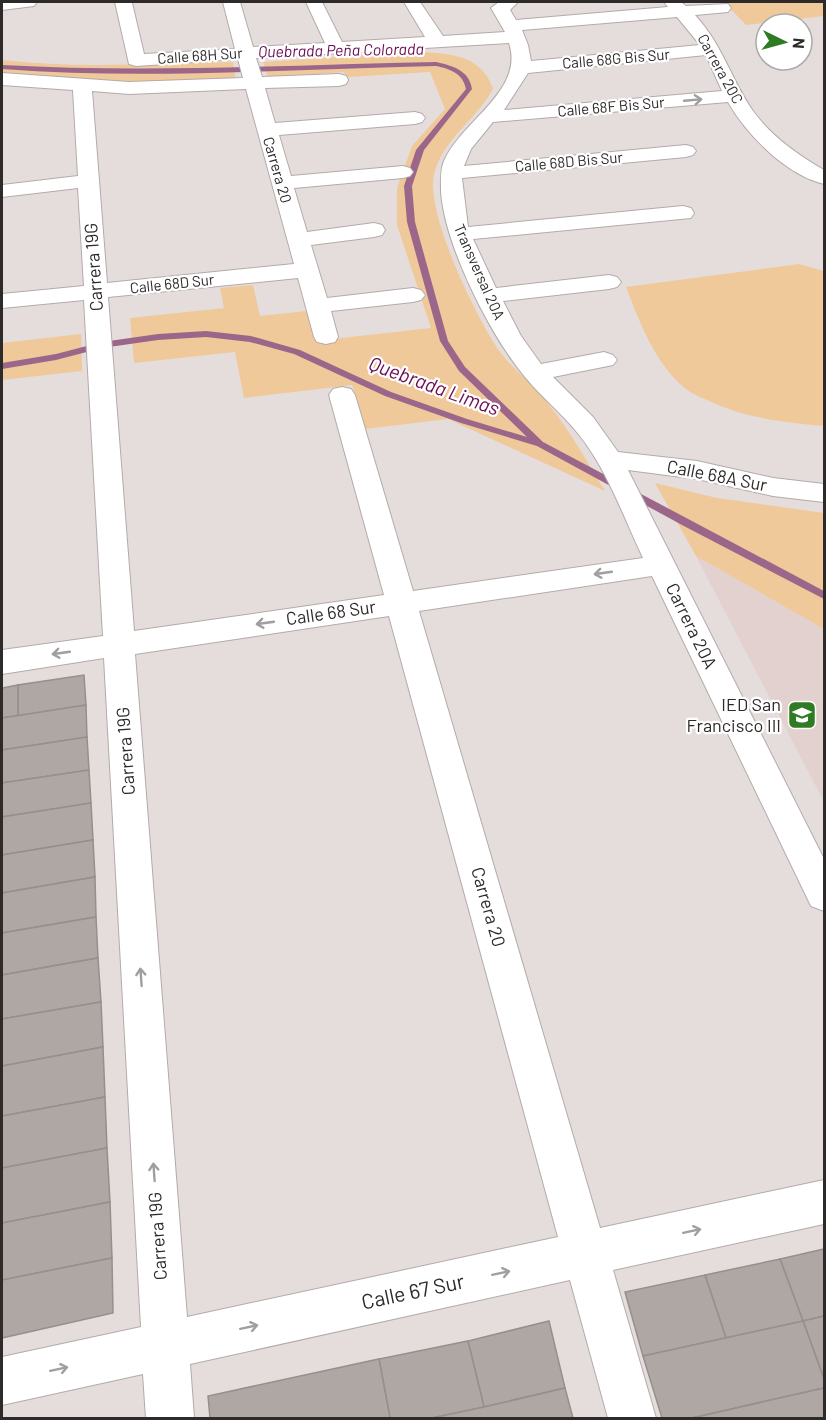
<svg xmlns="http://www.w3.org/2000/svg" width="826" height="1420" font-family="Barlow,sans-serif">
	<rect width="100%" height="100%" fill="#e5dddc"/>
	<path fill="#e2d1ce" d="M696 556 824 629V802Z"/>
	<g fill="#efc999">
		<path d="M724 2H824V16L746 25Z"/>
		<path d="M411 52C444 53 481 52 493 89 477 119 441 141 434 175 425 212 477 320 500 352 515 372 536 386 550 406 571 432 587 462 605 491L448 419 365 429 352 385 244 398 235 352 134 363 130 318 224 308 220 288 253 285 260 316 306 311 315 341 431 328 397 225V188L412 146 445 109 430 72 348 77 343 72 268 78 263 62Z"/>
		<path d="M2 60C78 69 156 63 233 62L236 81 130 82 2 72Z"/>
		<path d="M799 264 824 271V441L823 426C782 422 744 418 707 400 700 397 692 394 686 389 655 364 640 323 626 287Z"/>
		<path d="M81 334 82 371 2 380V343Z"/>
		<path d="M655 483 717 498 824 513V629L696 556Z"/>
	</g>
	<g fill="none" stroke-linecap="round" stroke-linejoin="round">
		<path fill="#9c668a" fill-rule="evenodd" d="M436 62C453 66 469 70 472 89L424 150 412 186 415 222 448 341 465 367 543 442 824 591V599L682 525 537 446 461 423 385 396 294 354 250 342 206 337 158 340 102 348 56 360 2 369V363L56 354 102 342 158 334 206 331 251 336 300 350 391 392 467 419 527 437 459 371 440 341 407 222 404 186 416 150 466 89C463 73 450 69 436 66 291 69 146 80 2 69V65C147 73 291 65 436 62Z"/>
	</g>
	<g fill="#aea7a3" stroke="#968f8c" stroke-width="1.5">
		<path d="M84 675 86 705 18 716V685Z"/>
		<path d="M18 685V716L2 718V688Z"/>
		<path d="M86 705 87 737 2 750V718Z"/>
		<path d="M87 737 89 770 2 783V750Z"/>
		<path d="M89 770 91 803 2 817V783Z"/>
		<path d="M91 803 93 840 2 855V817Z"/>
		<path d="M93 840 95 877 2 893V855Z"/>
		<path d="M95 877 96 917 2 933V893Z"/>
		<path d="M96 917 98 958 2 975V933Z"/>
		<path d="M98 958 101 1002 2 1019V975Z"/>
		<path d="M101 1002 103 1047 2 1066V1019Z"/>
		<path d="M103 1047 105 1097 2 1116V1066Z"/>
		<path d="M105 1097 107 1148 2 1168V1116Z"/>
		<path d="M107 1148 110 1202 2 1223V1168Z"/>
		<path d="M110 1202 112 1258 2 1280V1223Z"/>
		<path d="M824 1249V1316L803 1321 780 1259Z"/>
		<path d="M112 1258 113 1313 2 1338V1280Z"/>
		<path d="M780 1259 803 1321 726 1338 705 1275Z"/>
		<path d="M705 1275 726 1338 643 1356 625 1292Z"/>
		<path d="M824 1316V1379L803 1321Z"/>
		<path d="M549 1321 565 1388 484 1407 468 1341Z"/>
		<path d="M803 1321 824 1379V1388L692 1418H662L643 1356Z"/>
		<path d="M468 1341 484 1407 432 1418H390L379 1359Z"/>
		<path d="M379 1359 390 1418H210L208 1396Z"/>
		<path d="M565 1388 573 1418H432L484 1407Z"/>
		<path d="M824 1388V1418H692Z"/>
	</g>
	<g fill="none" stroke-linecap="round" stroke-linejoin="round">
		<g stroke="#b3abaa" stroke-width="2">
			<g id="minor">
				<path d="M2 2H37L34 6 2 10Z"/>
				<path d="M115 2 132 3 144 54 235 49 223 2H240L253 47 325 43 306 2H322L342 42 425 37 404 2H420L443 36 505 32 491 8 499 2H518L510 10 516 20 668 7 664 2H681L686 6 728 4 731 8 728 12 695 15C724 47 730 78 753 111 771 136 798 155 824 170V184C786 175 747 135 728 102L493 122 471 149 464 166 686 145 693 147 696 151 693 155 686 157 462 178 468 227 683 206 691 208 694 213 691 218 473 239 496 288 609 275 617 277 621 282 617 287 609 289 503 301 521 336 541 364 604 352 613 355 617 360 613 365 553 377 593 417 618 452 697 461 773 478 824 484V502L773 496 697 479 628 470 824 859V911L811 906 652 576 419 611 600 1228 824 1180V1224L613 1270 656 1418H608L570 1280 190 1364 194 1418H146L143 1374 2 1405V1357L141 1327 104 658 2 674V650L103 636 84 300 2 308V294L84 286 78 188 2 197V185L78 176 73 90 2 85V73L129 82 243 78 238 59 136 66 129 64ZM677 17 700 45 531 61 528 45 522 30ZM509 43C525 91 461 121 444 161 440 170 441 182 441 192 445 246 490 335 525 377 544 400 569 419 586 444 610 478 625 520 643 558L413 591 355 395 351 389 342 387 333 389 329 395 384 595 134 631 108 297 298 278 314 337 317 342 326 344 335 342 338 337 331 311 413 302 421 300 425 295 421 290 413 288 327 298 311 245 374 237 382 235 385 230 382 225 374 223 307 232 294 188 403 178 410 176 413 172 410 168 403 166 291 176 279 135 415 124 422 122 425 118 422 114 415 112 275 123 265 88 339 86 346 84 348 80 346 76 339 74 262 77 256 58ZM706 55 722 91 504 110 528 73ZM246 89 294 264 107 283 92 91 129 94ZM389 616 558 1237 187 1317 135 654Z"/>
			</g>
		</g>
		<use href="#minor" fill="#fff" fill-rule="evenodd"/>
	</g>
	<defs><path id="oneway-shaft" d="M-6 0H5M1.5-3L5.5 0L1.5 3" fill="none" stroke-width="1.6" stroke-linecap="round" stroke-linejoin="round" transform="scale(1.5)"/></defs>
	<g stroke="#a09f9f">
		<use href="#oneway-shaft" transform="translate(693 100) rotate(-5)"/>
		<use href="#oneway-shaft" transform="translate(603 573) rotate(172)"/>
		<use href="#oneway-shaft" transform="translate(265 623) rotate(172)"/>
		<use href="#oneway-shaft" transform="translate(61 653) rotate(172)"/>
		<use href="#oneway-shaft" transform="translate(141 977) rotate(-94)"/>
		<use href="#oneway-shaft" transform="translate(154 1172) rotate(-94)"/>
		<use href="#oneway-shaft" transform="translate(692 1231) rotate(-12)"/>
		<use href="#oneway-shaft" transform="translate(501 1273) rotate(-12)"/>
		<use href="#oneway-shaft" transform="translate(249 1327) rotate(-12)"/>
		<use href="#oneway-shaft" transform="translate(59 1369) rotate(-12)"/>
	</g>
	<defs>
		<g id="school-square" transform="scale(1.5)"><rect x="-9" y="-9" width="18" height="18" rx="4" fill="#2e7b23" stroke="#fff"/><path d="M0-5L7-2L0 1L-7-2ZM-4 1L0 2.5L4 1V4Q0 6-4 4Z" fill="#fff"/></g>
	</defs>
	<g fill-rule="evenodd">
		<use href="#school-square" x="802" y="715"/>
	</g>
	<g text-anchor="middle" stroke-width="4.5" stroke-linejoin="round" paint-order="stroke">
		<g font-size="15" fill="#2d2a29" stroke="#fff">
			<text transform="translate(200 56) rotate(-4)" y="5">Calle 68H Sur</text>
			<text transform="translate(616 59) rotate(-5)" y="5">Calle 68G Bis Sur</text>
			<text transform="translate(720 69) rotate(61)" y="5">Carrera 20C</text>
			<text transform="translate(611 107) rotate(-5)" y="5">Calle 68F Bis Sur</text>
			<text transform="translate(569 162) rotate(-5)" y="5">Calle 68D Bis Sur</text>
			<text transform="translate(277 170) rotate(74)" y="5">Carrera 20</text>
			<text transform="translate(479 272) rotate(66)" y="5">Transversal 20A</text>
			<text transform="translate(172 284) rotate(-6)" y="5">Calle 68D Sur</text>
		</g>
		<g font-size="16" font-style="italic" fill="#690c54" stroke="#fff">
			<text transform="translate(341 50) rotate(-1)" y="6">Quebrada Peña Colorada</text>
		</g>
		<g font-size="18" fill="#2d2a29" stroke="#fff">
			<text transform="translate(94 267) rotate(-94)" y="6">Carrera 19G</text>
			<text transform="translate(717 476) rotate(11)" y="6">Calle 68A Sur</text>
			<text transform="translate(331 613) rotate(-8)" y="6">Calle 68 Sur</text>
			<text transform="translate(691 626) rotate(64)" y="6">Carrera 20A</text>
			<text transform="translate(126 751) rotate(-94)" y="6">Carrera 19G</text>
			<text transform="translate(488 907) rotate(74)" y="6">Carrera 20</text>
			<text transform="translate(158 1236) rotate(-94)" y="6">Carrera 19G</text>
		</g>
		<g font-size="18" fill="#2d2a29" stroke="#fff" text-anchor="end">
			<text x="781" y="711">IED San<tspan x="781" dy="21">Francisco III</tspan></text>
		</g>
		<g font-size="20" font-style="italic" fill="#690c54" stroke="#fff">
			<text transform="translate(434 386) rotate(20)" y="7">Quebrada Limas</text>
		</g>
		<g font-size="21" fill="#2d2a29" stroke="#fff">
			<text transform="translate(413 1292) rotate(-12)" y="7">Calle 67 Sur</text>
		</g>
	</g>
	<rect width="826" height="1420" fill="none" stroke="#2d2a29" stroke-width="6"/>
	<g transform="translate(784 42) rotate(95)"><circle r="28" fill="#ffffff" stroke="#abaaa9" stroke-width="1.5"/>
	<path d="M0-4.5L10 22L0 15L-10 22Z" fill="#2e7b23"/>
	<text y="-9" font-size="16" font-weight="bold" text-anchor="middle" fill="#2d2a29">N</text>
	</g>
</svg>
